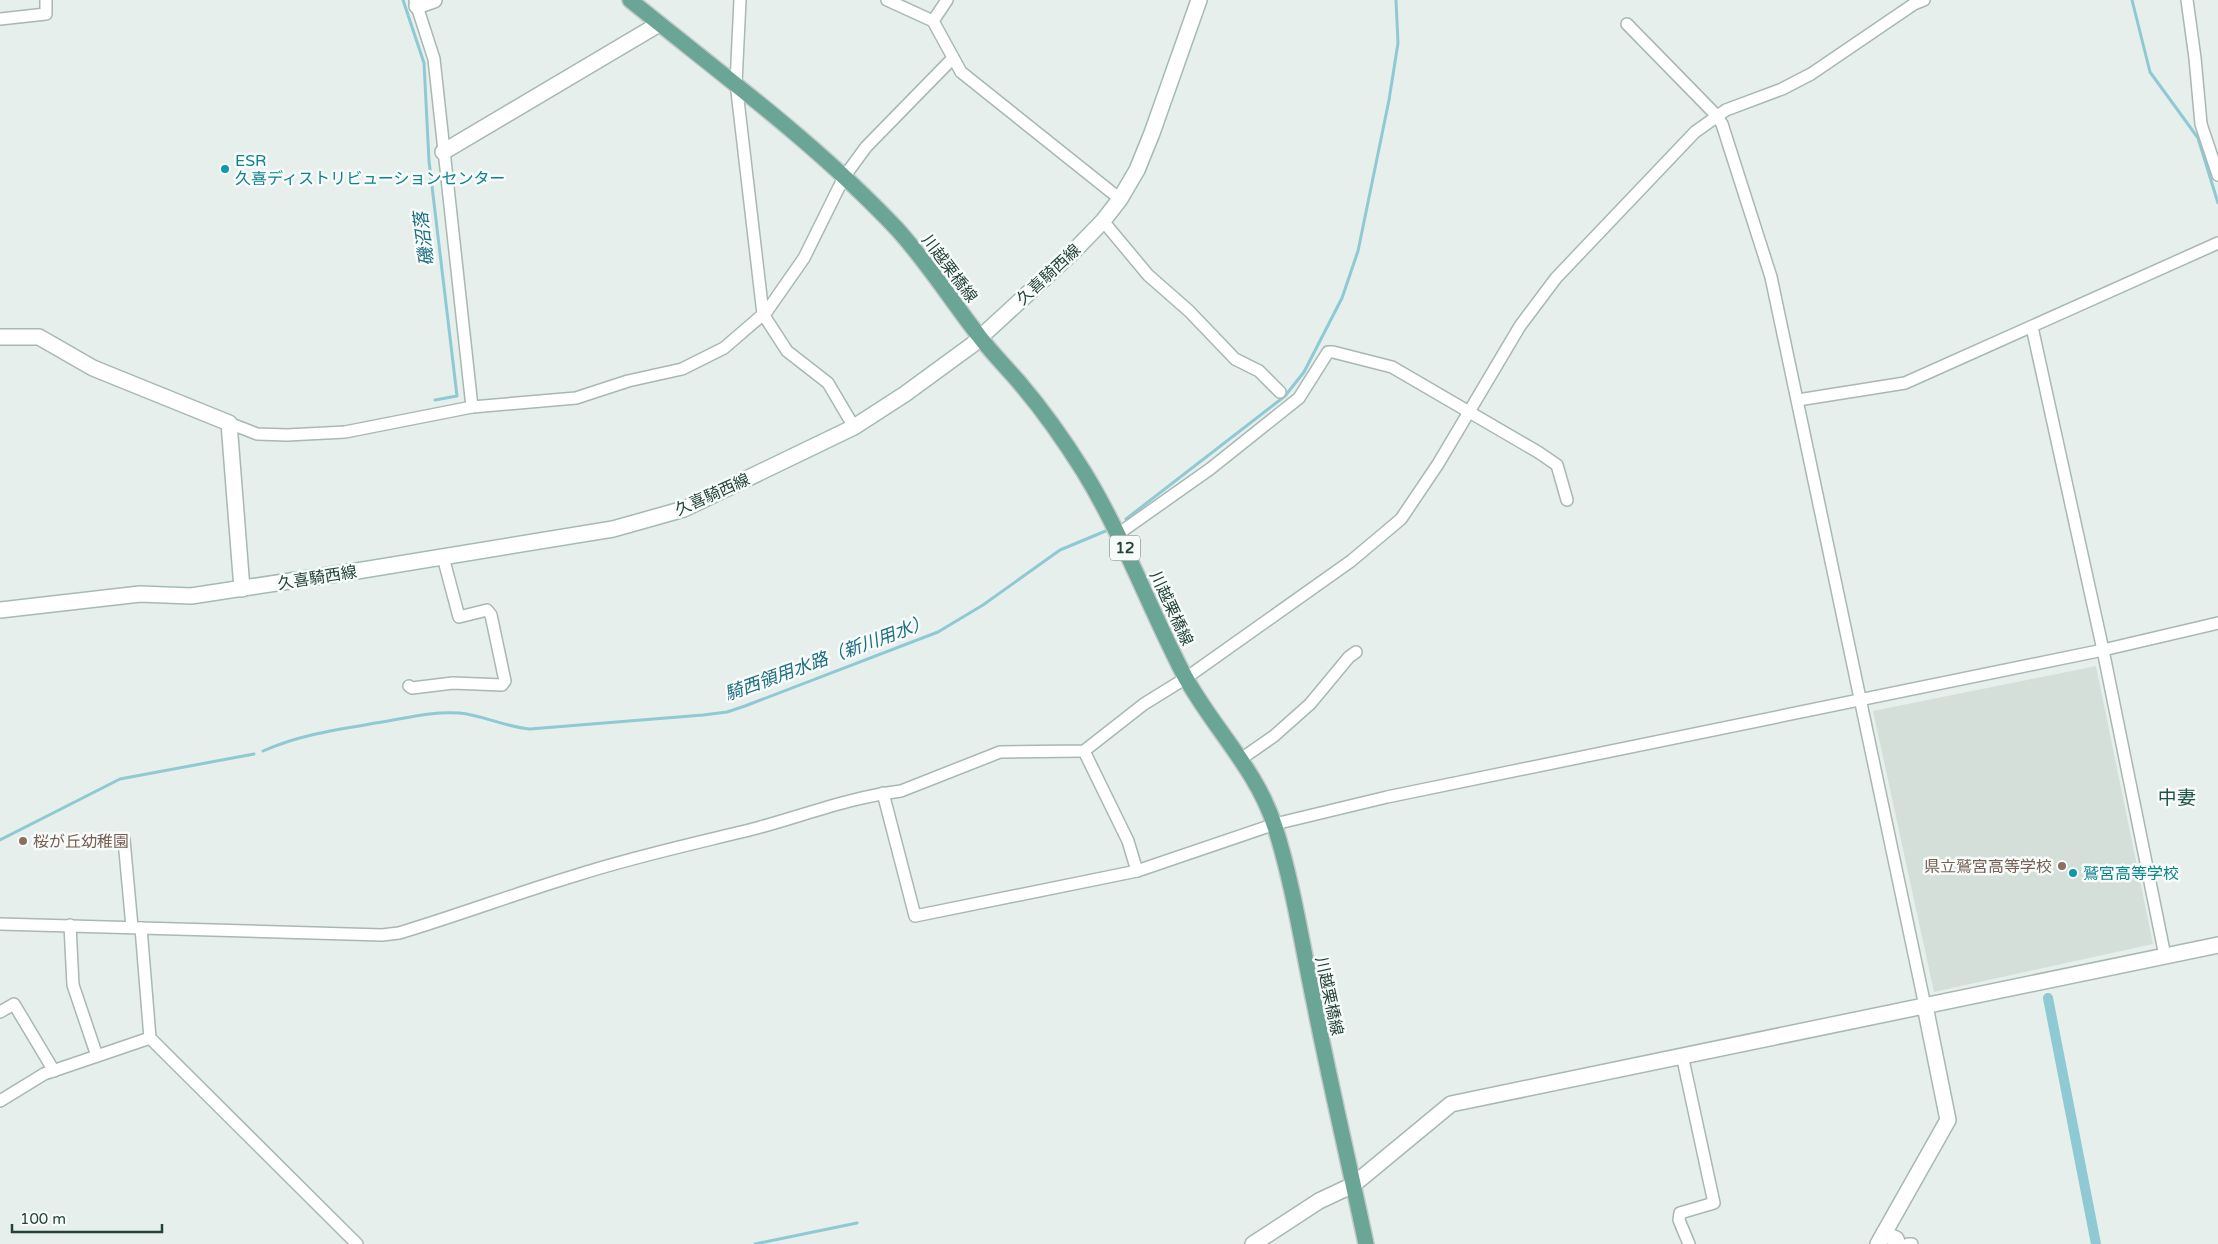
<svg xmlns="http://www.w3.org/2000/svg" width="2218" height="1244" font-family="'Varela Round','Noto Sans JP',sans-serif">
	<rect width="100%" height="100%" fill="#e6efeb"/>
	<path fill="#d4dfda" d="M2096 666 2153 944 1934 992 1873 711Z"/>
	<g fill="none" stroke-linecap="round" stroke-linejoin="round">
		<g stroke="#8ec9d4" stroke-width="3">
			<path d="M403 0 424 63 429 161 457 396 435 400"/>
			<path d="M2132 0 2150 72 2198 138 2218 203"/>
			<path d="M1126 519 1285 396 1304 372 1342 298 1358 251 1389 100 1398 43 1396 0"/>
			<path d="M263 751C301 734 341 729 382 722 407 718 433 711 459 713 483 715 505 727 530 729L703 715 727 712 745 706 938 632 983 605 1060 550 1108 530"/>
			<path d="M0 840 120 779 254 754"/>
			<path d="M755 1244 857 1223"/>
		</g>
		<path stroke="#8ec9d4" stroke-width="10" d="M2048 998 2096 1244"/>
		<g stroke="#a8b8b2" stroke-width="14">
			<g id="minor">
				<path d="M415 0 434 59 472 407"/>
				<path d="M740 0 736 83 763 314 787 351 828 383 854 427"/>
				<path d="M887 0 933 21 961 72 1120 199"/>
				<path d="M2187 0 2195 58 2201 124 2218 175"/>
				<path d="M0 19 46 14V0"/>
				<path d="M933 21 947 0"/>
				<path d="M1627 24 1716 115 1722 124 1771 277 1925 1006"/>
				<path d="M1103 221 1148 275 1189 311 1235 359 1259 371 1280 392"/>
				<path d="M2032 327 2103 650 2165 956"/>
				<path d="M1798 400 1905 383 2218 243"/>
				<path d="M229 423 257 434 287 435 345 432 472 407 576 398 628 381 682 369 724 348 767 311 804 258 844 177 866 147 953 58"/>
				<path d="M1118 534 1210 469 1299 398 1328 352H1333L1392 367 1538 452 1557 465 1567 500"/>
				<path d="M409 686 412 688 453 683 502 685 505 681 491 615 487 610 459 617 443 557"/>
				<path d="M1084 751 1128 841 1137 871"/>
				<path d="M1241 759 1274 736 1310 704 1349 657 1356 652"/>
				<path d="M883 793 915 916 1137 871 1275 824 1387 797 2103 650 2218 623"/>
				<path d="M124 840 132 927"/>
				<path d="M0 924 382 935 399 933C459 915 517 893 577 875 636 856 697 843 757 828 805 815 851 797 901 791L1000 752 1084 751 1144 704 1186 678 1351 561 1401 519 1438 464 1520 326 1556 278 1695 132 1726 110 1782 89 1811 74 1914 4 1924 0"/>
				<path d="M70 925 73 985 97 1056"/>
				<path d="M141 928 150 1038 357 1244"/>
				<path d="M0 1012 14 1004 54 1071"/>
				<path d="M1682 1055 1714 1203 1680 1213 1679 1220 1689 1244"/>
				<path d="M0 1101 44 1074 150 1038"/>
				<path d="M1908 1244H1912"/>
			</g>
		</g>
		<g stroke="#a8b8b2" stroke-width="18">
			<g id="tertiary">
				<path d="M417 6 434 0"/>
				<path d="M443 152 659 24"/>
				<path d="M0 337H39L93 368 229 423 242 589"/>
				<path d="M1884 1234 1896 1239 1898 1244"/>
				<path d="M1253 1244 1319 1201 1353 1185 1451 1104 2218 945"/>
				<path d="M1878 1244 1948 1120 1925 1006"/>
			</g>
		</g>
		<g stroke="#a4bbb3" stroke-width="18">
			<path id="secondary" d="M0 610 140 594 191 596 363 570 613 529 684 509 854 427 905 394 972 345 1072 253 1103 221 1120 199 1137 170 1152 133 1199 0"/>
		</g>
		<g stroke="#c2cac8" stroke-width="18">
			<path id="primary" d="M630 0C721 74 816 143 897 229 927 262 951 300 979 336 991 352 1005 366 1018 381 1042 409 1064 440 1084 472 1123 536 1149 607 1183 673 1211 726 1257 769 1275 827 1293 884 1302 944 1314 1002 1330 1083 1349 1163 1366 1244"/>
		</g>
		<use href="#minor" stroke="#fff" stroke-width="11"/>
		<use href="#tertiary" stroke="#fff" stroke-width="15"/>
		<use href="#secondary" stroke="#fff" stroke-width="15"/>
		<use href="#primary" stroke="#6aa596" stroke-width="15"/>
	</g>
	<g fill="#0f9aa8" stroke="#f7fbf9" stroke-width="2">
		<circle cx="225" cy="169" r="5"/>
		<circle cx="2073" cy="873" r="5"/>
	</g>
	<g fill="#8d6e63" stroke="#f7fbf9" stroke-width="2">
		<circle cx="23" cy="841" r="5"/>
		<circle cx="2062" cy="866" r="5"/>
	</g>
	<g text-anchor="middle" stroke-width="5" stroke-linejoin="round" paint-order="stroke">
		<rect fill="#f7fbf9" stroke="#637a73" stroke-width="1" x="1110" y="535.5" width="30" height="25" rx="4"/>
		<g font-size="15" font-weight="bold" fill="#24423a">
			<text x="1125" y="553">12</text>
		</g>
		<g font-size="16" fill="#0d838f" stroke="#f7fbf9" text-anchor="start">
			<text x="235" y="166">ESR<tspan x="235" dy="18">久喜ディストリビューションセンター</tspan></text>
			<text x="2083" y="879">鷲宮高等学校</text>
		</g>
		<g font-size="16" fill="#24423a" stroke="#f7fbf9">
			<text transform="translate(950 268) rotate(53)" y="6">川越栗橋線</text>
			<text transform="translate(1048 274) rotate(-43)" y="6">久喜騎西線</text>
			<text transform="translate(712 494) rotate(-24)" y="6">久喜騎西線</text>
			<text transform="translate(317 577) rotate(-9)" y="6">久喜騎西線</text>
			<text transform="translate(1172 608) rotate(65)" y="6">川越栗橋線</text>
			<text transform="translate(1330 996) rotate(78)" y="6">川越栗橋線</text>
		</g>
		<g font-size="16" fill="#785e54" stroke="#f7fbf9" text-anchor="start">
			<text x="33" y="847">桜が丘幼稚園</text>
			<text x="2052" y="872" text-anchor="end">県立鷲宮高等学校</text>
		</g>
		<g font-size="18" font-style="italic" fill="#1c6f80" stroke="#f7fbf9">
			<text transform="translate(424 239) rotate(-97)" y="6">磯沼落</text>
			<text transform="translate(827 658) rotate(-20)" y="6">騎西領用水路（新川用水）</text>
		</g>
		<g font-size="19" fill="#1f5548" stroke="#f7fbf9">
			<text x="2177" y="804">中妻</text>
		</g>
	</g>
	<path d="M12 1224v8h150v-8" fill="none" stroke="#24423a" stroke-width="2.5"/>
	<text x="20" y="1224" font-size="15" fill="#24423a" stroke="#f7fbf9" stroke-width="4" paint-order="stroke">100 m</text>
</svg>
